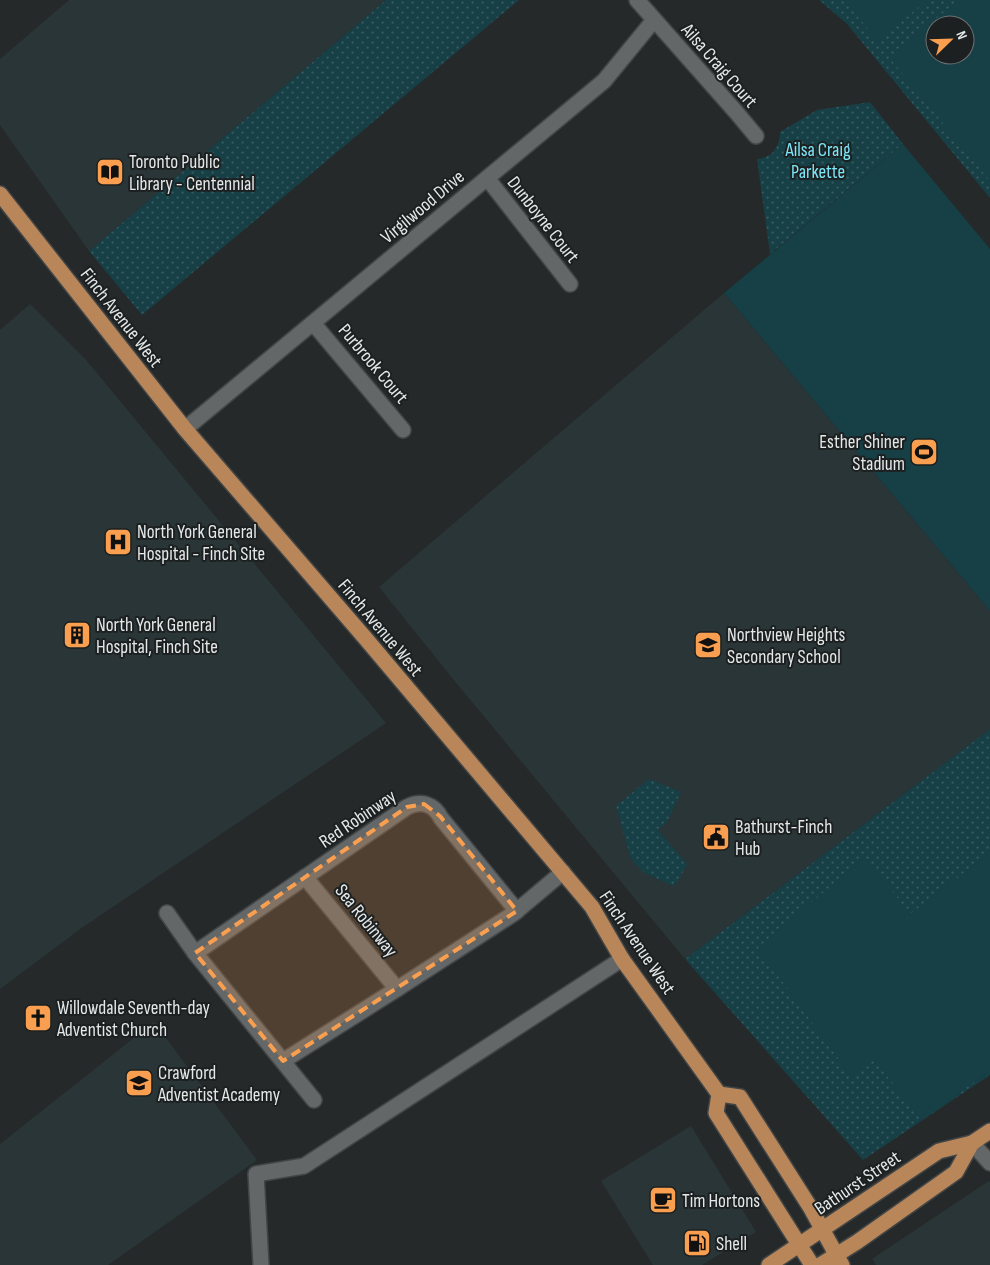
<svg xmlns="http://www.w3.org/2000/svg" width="990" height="1265" font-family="'Sofia Sans Condensed',sans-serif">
	<defs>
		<pattern id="green-dots" width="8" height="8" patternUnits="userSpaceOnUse" patternTransform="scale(1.25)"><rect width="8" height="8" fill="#163f46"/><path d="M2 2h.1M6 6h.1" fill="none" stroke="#385b61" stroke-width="1.8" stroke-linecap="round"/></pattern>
	</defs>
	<rect width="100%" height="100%" fill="#26292a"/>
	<g fill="#2a3537">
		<path d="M69 0H386L89 251 0 125V59Z"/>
		<path d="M724 293 990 611V729L685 959 453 679 379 587Z"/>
		<path d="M30 304 87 361 386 723 83 927 0 989V330Z"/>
		<path d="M154 1022 257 1160 108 1265H0V1144Z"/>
		<path d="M691 1126 756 1232 702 1265H653L601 1181Z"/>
		<path d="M989 1181 990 1183V1265H876L872 1259Z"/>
	</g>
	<g fill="url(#green-dots)" fill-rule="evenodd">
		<path d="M386 0H519L142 315 89 251Z"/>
		<path d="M819 0H990V198L847 24ZM935 25H965V55H935Z"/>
		<path d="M870 102 903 144 770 254 757 159C772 158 780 147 780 132L817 110Z"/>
		<path d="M990 729V1075L863 1160 685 959Z"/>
		<path d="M649 779 681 792 667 822 658 830 687 864 678 881 673 886 643 872 631 859 616 806Z"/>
	</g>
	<g fill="#163f46" fill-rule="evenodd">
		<path d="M844 0H927L878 41Z"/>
		<path d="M959 0H990V181L889 57ZM935 25H965V55H935Z"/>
		<path d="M903 144 990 249V611L724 293Z"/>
		<path d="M990 853V1070L923 1120 873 1059 851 1076 758 948 864 858 901 902 905 918Z"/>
	</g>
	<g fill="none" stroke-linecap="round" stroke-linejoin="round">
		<g stroke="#424546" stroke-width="18">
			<g id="minor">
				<path d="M637 0 736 112 756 136"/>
				<path d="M487 178 570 284"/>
				<path d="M313 323 403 430"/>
				<path d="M185 429 604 81 654 20"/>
				<path d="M305 877 397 989"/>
				<path d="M167 913 195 953 314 1100"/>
				<path d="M195 953 407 807C421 800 434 804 441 818L517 911"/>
				<path d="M283 1061 397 989 513 914 563 872"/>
				<path d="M972 1143 990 1163"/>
				<path d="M261 1265 256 1174 304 1166 622 959"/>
			</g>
		</g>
		<g stroke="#424546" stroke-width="18">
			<g id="major">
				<path d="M0 194 185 429 366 639 592 907 622 959 719 1094 716 1113 812 1265"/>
				<path d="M719 1094 740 1097 810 1207 842 1265"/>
				<path d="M769 1265 939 1151 972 1143 990 1131"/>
				<path d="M820 1265 857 1242 956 1172 972 1143"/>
			</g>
		</g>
		<use href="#minor" stroke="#636768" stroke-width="15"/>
		<use href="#major" stroke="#b88659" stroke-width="15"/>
	</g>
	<path fill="#fa9f4f" fill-opacity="0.2" stroke="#fa9f4f" stroke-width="4" stroke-dasharray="10 6" stroke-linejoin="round" d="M424 804 440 816 517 911 283 1061 195 953 407 807Z"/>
	<defs>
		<g id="library-square" transform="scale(1.4375)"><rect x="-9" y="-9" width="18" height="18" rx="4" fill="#fa9f4f" stroke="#1c2020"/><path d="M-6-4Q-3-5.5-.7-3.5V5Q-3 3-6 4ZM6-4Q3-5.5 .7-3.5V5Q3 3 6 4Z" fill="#111"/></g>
		<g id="stadium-square" transform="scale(1.4375)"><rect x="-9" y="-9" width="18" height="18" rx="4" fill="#fa9f4f" stroke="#1c2020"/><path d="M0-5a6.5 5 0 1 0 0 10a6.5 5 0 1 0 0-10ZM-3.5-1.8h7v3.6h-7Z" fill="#111"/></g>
		<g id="hospital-square" transform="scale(1.4375)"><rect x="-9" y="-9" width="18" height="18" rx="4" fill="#fa9f4f" stroke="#1c2020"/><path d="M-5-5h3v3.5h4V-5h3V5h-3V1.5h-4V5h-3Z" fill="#111"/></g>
		<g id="building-square" transform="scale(1.4375)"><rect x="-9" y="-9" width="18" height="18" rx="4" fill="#fa9f4f" stroke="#1c2020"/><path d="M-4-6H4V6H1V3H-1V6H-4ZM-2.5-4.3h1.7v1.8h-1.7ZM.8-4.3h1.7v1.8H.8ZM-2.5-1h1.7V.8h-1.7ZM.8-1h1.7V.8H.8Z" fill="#111"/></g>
		<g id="school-square" transform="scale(1.4375)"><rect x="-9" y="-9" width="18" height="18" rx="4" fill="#fa9f4f" stroke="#1c2020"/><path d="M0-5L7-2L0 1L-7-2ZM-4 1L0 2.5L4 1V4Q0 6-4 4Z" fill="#111"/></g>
		<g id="civic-square" transform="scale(1.4375)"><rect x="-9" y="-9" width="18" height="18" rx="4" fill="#fa9f4f" stroke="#1c2020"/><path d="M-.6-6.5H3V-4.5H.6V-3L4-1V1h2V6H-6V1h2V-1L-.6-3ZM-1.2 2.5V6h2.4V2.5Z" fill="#111"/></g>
		<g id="church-square" transform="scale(1.4375)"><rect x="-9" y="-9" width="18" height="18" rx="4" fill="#fa9f4f" stroke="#1c2020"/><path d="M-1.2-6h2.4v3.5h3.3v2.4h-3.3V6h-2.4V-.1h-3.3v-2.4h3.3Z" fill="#111"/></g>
		<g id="cafe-square" transform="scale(1.4375)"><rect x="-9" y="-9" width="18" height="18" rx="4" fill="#fa9f4f" stroke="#1c2020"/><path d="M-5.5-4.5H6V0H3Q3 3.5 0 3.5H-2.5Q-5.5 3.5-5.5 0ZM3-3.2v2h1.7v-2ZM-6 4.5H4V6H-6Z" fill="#111"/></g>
		<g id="fuel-square" transform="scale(1.4375)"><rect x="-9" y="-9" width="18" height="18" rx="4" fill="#fa9f4f" stroke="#1c2020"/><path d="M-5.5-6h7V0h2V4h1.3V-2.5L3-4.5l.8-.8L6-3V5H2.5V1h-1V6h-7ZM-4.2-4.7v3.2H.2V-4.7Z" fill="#111"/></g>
	</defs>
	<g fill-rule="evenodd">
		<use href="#library-square" x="110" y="172"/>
		<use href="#stadium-square" x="924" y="452"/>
		<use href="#hospital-square" x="118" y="542"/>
		<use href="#building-square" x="77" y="635"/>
		<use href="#school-square" x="708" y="645"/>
		<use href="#civic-square" x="716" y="837"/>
		<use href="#church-square" x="38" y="1018"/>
		<use href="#school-square" x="139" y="1083"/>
		<use href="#cafe-square" x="663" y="1200"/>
		<use href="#fuel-square" x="697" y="1243"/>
	</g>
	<g text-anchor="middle" stroke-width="4" stroke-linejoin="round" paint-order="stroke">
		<g font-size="19" fill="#e5e8e8" stroke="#1c2020">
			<text transform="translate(720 65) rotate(49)" y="7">Ailsa Craig Court</text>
			<text transform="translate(422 206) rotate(-40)" y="7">Virgilwood Drive</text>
			<text transform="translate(544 219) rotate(52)" y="7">Dunboyne Court</text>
			<text transform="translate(122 317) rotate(52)" y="7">Finch Avenue West</text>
			<text transform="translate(374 363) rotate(50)" y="7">Purbrook Court</text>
			<text transform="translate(381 627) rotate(50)" y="7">Finch Avenue West</text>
			<text transform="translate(357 818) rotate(-34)" y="7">Red Robinway</text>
			<text transform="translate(367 920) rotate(51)" y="7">Sea Robinway</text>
			<text transform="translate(638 942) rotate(56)" y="7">Finch Avenue West</text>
			<text transform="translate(857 1182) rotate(-34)" y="7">Bathurst Street</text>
		</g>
		<g font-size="19" fill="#7be6f8" stroke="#1c2020">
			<text x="818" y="156">Ailsa Craig<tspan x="818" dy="22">Parkette</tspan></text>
		</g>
		<g font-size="19" fill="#e5e8e8" stroke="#1c2020" text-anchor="start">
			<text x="129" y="168">Toronto Public<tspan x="129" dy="22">Library - Centennial</tspan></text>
			<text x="905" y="448" text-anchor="end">Esther Shiner<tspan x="905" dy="22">Stadium</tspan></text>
			<text x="137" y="538">North York General<tspan x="137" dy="22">Hospital - Finch Site</tspan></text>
			<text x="96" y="631">North York General<tspan x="96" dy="22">Hospital, Finch Site</tspan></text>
			<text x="727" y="641">Northview Heights<tspan x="727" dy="22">Secondary School</tspan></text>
			<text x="735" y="833">Bathurst-Finch<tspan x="735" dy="22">Hub</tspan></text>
			<text x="57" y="1014">Willowdale Seventh-day<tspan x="57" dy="22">Adventist Church</tspan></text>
			<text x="158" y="1079">Crawford<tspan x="158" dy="22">Adventist Academy</tspan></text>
			<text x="682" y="1207">Tim Hortons</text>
			<text x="716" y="1250">Shell</text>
		</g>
	</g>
	<g transform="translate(950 40) rotate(67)"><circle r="24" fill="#1c2020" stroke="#6c7070"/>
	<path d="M0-4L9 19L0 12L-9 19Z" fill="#fa9f4f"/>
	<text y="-8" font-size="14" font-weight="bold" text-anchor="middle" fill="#e5e8e8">N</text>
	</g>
</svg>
